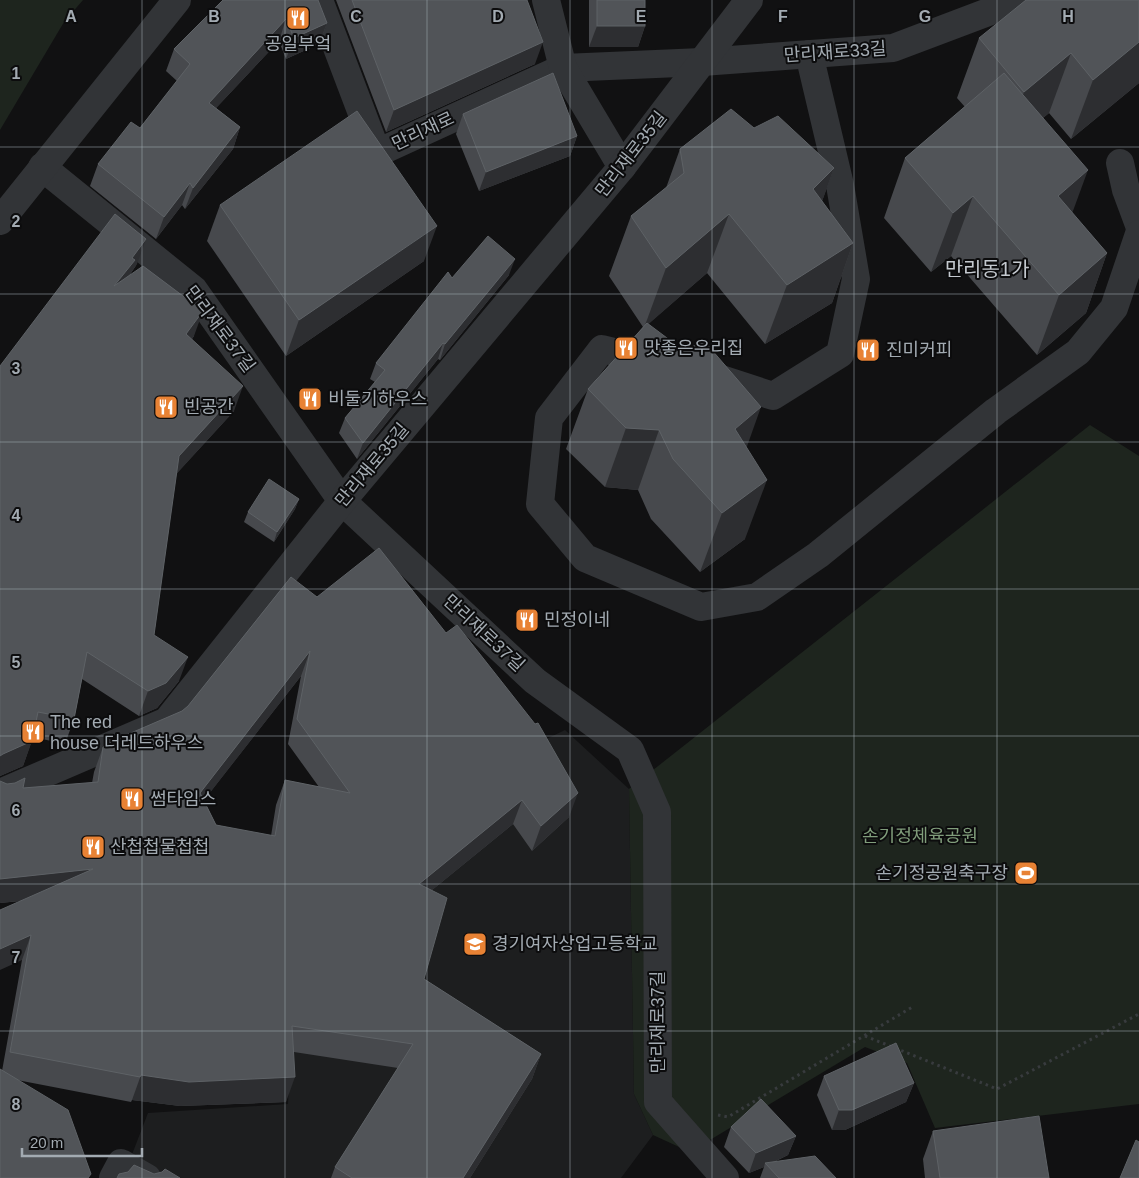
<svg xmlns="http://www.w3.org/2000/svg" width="1139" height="1178" font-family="Arial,'Noto Sans KR',sans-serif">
	<rect width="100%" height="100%" fill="#111112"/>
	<path fill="#1d1e1f" d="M565 730 629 789 634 1094 653 1135 621 1178H170L131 1157 148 1113 288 1104 290 1052 347 835Z"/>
	<g fill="#1e251e">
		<path d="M0 0H83L64 22 0 130Z"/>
		<path d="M1090 425 1139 456V1104L935 1128 907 1063 865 1047 690 1152 653 1135 634 1094 629 789Z"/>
	</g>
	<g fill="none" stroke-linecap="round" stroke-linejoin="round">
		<g stroke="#383b3e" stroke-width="3" stroke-dasharray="2.5 4" stroke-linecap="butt">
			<path d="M865 1036 997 1089 1139 1014"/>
			<path d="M718 1115 728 1117 914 1006"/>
		</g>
		<g stroke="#323437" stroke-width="28">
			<path d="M319 0 377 153 563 68 702 62 893 48 1020 0"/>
			<path d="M546 0 563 68 622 167"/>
			<path d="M1120 163 1126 190 1139 225"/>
			<path d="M42 167 194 290 342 501 535 681 630 750 657 812 658 1102 725 1178"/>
			<path d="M0 221 177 0"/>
			<path d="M655 362 602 349 549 418 540 504 585 558 701 607 757 597 818 555 996 411 1078 352 1114 308 1139 234"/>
			<path d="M709 375 773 396 840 354 856 279 840 185 809 54"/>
			<path d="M0 793 167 721 342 501 622 167 749 0"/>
			<path d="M113 1178 121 1163 147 1178"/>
		</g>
	</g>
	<g fill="#47494d" fill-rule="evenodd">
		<path d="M223 0 327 23 319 44 286 59 279 41 216 108 240 127 233 149 185 209 182 205 156 239 90 186 98 164 140 128 177 81 166 71 174 49Z"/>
		<path d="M336 0H531H527L535 64 386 132Z"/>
		<path d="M589 0H645V26L638 47H589Z"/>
		<path d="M1139 0V83L1071 139 1049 113 1043 118 1072 213 1107 253 1086 313 1037 355 951 256 931 272 884 218 905 158 965 107 957 98 979 38Z"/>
		<path d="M463 114 577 136 570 156 479 191 456 134Z"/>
		<path d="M754 128 834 168 822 201 853 243 832 303 765 344 707 273 648 324 747 448 745 539 700 572 651 519 638 490 605 487 566 449 588 389 643 327 609 276 631 216 666 188 680 149Z"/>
		<path d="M220 205 424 261 286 356 207 241Z"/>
		<path d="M137 264 129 276 194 336 192 339 234 411 176 474 154 635 179 681 157 708 139 716 82 679 74 719 65 744 33 737 23 766 0 776V366Z"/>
		<path d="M509 275 440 360 438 359 357 459 339 433 345 418 375 382 370 379 376 363 452 278Z"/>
		<path d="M299 499 295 509 274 542 244 522 248 512Z"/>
		<path d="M291 577 569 817 532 851 513 824 432 890 424 979 541 1054 532 1079 470 1178H331L335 1167 398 1068 294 1052 286 1102 180 1106 132 1100 131 1102 17 1080 2 1071 22 960 21 901 0 903V781L7 784 23 788 92 783 94 772 103 747 182 711 188 706ZM301 676 288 744 319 787 285 780 276 805 271 836 216 825 204 800Z"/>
		<path d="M824 1076 914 1083 906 1102 845 1130H832L817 1095Z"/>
		<path d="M731 1127 796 1136 788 1155 774 1162 836 1178H760L764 1167 749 1173 724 1147Z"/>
		<path d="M933 1131 1049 1178H925L923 1159Z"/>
	</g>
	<g fill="#2d2e31">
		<path d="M286 19 279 41 201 124 209 103Z"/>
		<path d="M327 23 319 44 286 59 294 38Z"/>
		<path d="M597 26H645L638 47H589Z"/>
		<path d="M543 42 535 64 386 132 394 110Z"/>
		<path d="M1139 42V83L1071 139 1093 80Z"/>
		<path d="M1071 53 1049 113 1002 152 1024 92Z"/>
		<path d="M240 127 233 149 185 209 193 188Z"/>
		<path d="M577 136 570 156 479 191 486 172Z"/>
		<path d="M834 168 813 227V189Z"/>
		<path d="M1088 170 1066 230 1058 196Z"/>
		<path d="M190 183 182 205 156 239 164 217Z"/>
		<path d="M973 196 951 256 931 272 953 213Z"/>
		<path d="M729 214 707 273 644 328 666 268Z"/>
		<path d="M437 226 424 261 286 356 299 320Z"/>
		<path d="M146 239 137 264 130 274 126 284 114 286 132 258Z"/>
		<path d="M853 243 832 303 765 344 787 285Z"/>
		<path d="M1107 253 1086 313 1037 355 1059 295Z"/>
		<path d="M515 259 509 275 440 360 445 344Z"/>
		<path d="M203 311 194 336 177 359 186 334Z"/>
		<path d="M443 343 438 359 357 459 363 443Z"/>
		<path d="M243 386 234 411 170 481 179 456Z"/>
		<path d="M761 407 740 466 735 429Z"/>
		<path d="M626 428 659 430 638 490 605 487Z"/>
		<path d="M767 480 745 539 700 572 722 513Z"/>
		<path d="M299 499 295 509 274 542 277 532Z"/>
		<path d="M310 651 301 676 191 817 200 793Z"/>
		<path d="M188 657 179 681 157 708 139 716 148 691Z"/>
		<path d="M32 741 23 766 0 776V756L3 754Z"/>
		<path d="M578 793 569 817 532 851 541 826Z"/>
		<path d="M522 800 513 824 410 908 419 884Z"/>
		<path d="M93 869 84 894 0 903V879Z"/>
		<path d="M31 935 22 960 0 970V949Z"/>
		<path d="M541 1054 532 1079 470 1178H463Z"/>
		<path d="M141 1075 295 1077 286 1102 180 1106 132 1100Z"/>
		<path d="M914 1083 906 1102 845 1130H832L839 1110Z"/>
		<path d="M796 1136 788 1155 767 1165 765 1163 764 1167 749 1173 756 1153Z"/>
	</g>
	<g fill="#515458" stroke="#5e6266" fill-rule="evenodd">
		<path d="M223 0H318L327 23 294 38 286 19 209 103 240 127 193 188 190 183 164 217 98 164 131 122 140 128 190 64 174 49Z"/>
		<path d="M352 0H527L543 42 394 110Z"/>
		<rect x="597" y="0" width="48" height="26"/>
		<path d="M1026 0H1139V42L1093 80 1071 53 1024 92 979 38Z"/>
		<path d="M553 73 577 136 486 172 463 114Z"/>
		<path d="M1004 73 1088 170 1058 196 1107 253 1059 295 973 196 953 213 905 158Z"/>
		<path d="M731 109 754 128 778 116 834 168 813 189 853 243 787 285 729 214 666 268 631 216 684 173 680 149Z"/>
		<path d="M357 111 437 226 299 320 220 205Z"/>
		<path d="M115 214 146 239 132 258 135 260 114 286 143 266 203 311 186 334 243 386 179 456 154 635 188 657 166 683 148 691 87 652 74 719 38 712 32 741 3 754 0 756V366Z"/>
		<path d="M488 236 515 259 445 344 443 343 363 443 345 418 385 370 376 363 448 272 452 278Z"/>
		<path d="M647 323 683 350 705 342 761 407 735 429 767 480 722 513 673 459 659 430 626 428 588 389Z"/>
		<path d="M269 479 299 499 277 532 248 512Z"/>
		<path d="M379 548 446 633 457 625 535 724 538 723 578 793 541 826 522 800 419 884 447 898 424 979 541 1054 463 1178H352L335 1167 413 1044 292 1026 295 1077 189 1082 141 1075 140 1077 10 1052 31 935 0 949V910L93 869 0 879V781L7 784 15 783 25 778 23 788 98 782 103 747 117 739 182 711 188 706 291 577 317 597ZM310 651 297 719 350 793 285 780 275 836 216 825 200 793Z"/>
		<path d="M896 1043 914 1083 852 1110H839L824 1076Z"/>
		<path d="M0 1069 68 1110 91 1174 88 1178H0Z"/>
		<path d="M761 1099 796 1136 756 1153 731 1127Z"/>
		<path d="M1039 1116 1049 1178H940L933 1131Z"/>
		<path d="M1136 1140 1139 1142V1178H1120Z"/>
		<path d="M815 1156 836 1178H779L765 1163Z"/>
		<path d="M134 1165 154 1174 162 1172 165 1169 180 1178H117L119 1174 128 1172Z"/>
	</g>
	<path fill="none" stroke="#a3abb2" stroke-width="1" stroke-opacity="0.55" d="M142 0V1178M285 0V1178M427 0V1178M570 0V1178M712 0V1178M854 0V1178M997 0V1178M0 147H1139M0 294H1139M0 442H1139M0 589H1139M0 736H1139M0 884H1139M0 1031H1139"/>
	<defs>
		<g id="restaurant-square" transform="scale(1.25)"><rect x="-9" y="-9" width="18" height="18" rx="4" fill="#e88234" stroke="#0c0c0d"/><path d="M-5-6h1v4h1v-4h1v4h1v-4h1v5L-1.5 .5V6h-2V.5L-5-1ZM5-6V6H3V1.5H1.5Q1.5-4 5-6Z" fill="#fff"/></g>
		<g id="stadium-square" transform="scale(1.25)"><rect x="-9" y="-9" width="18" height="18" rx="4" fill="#e88234" stroke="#0c0c0d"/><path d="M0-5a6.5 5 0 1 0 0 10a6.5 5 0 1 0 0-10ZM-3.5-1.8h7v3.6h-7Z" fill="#fff"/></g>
		<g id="school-square" transform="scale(1.25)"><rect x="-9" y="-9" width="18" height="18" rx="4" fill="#e88234" stroke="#0c0c0d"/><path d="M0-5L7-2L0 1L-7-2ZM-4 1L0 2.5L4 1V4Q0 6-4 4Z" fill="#fff"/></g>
	</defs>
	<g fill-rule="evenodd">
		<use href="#restaurant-square" x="298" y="18"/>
		<use href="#restaurant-square" x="626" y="348"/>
		<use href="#restaurant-square" x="868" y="350"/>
		<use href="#restaurant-square" x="310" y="399"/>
		<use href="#restaurant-square" x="166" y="407"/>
		<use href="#restaurant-square" x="527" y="620"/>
		<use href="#restaurant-square" x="33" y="732"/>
		<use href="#restaurant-square" x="132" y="799"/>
		<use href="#restaurant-square" x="93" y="847"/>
		<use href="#stadium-square" x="1026" y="873"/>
		<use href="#school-square" x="475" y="944"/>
	</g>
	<g text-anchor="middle" stroke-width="4" stroke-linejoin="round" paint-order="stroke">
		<g font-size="18" fill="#a3abb2" stroke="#0c0c0d" text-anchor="start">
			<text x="298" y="50" text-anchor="middle">공일부엌</text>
			<text x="644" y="354">맛좋은우리집</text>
			<text x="886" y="356">진미커피</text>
			<text x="328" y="405">비둘기하우스</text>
			<text x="184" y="413">빈공간</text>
			<text x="544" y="626">민정이네</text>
			<text x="50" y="728">The red<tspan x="50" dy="21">house 더레드하우스</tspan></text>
			<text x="150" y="805">썸타임스</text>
			<text x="110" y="853">산첩첩물첩첩</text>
			<text x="1008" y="879" text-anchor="end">손기정공원축구장</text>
			<text x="492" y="950">경기여자상업고등학교</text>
		</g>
		<g font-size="18" fill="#a3abb2" stroke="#0c0c0d">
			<text transform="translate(835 52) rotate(-4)" y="6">만리재로33길</text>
			<text transform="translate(423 131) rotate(-25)" y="6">만리재로</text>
			<text transform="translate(631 154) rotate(-52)" y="6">만리재로35길</text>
			<text transform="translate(220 329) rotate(53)" y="6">만리재로37길</text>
			<text transform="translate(372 465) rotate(-50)" y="6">만리재로35길</text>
			<text transform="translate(484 633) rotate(43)" y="6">만리재로37길</text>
			<text transform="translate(658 1022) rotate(-90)" y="6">만리재로37길</text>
		</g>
		<g font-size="18" fill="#809d7b" stroke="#0c0c0d">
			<text x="920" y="842">손기정체육공원</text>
		</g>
		<g font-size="20" fill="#c4c9cf" stroke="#0c0c0d">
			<text x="987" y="276">만리동1가</text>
		</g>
	</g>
	<g font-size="16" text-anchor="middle" font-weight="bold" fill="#a3abb2" stroke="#0c0c0d" stroke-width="4" stroke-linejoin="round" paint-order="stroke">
		<text x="71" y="22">A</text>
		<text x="214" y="22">B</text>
		<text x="356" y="22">C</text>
		<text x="498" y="22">D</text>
		<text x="641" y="22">E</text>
		<text x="783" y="22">F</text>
		<text x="925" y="22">G</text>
		<text x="1068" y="22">H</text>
		<text x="16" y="79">1</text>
		<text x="16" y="227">2</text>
		<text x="16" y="374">3</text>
		<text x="16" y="521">4</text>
		<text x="16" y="668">5</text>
		<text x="16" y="816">6</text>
		<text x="16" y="963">7</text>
		<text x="16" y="1110">8</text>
	</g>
	<path d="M22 1148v8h120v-8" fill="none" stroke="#a3abb2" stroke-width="2.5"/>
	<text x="30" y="1148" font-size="15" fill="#a3abb2" stroke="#0c0c0d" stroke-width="4" paint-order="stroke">20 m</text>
</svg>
